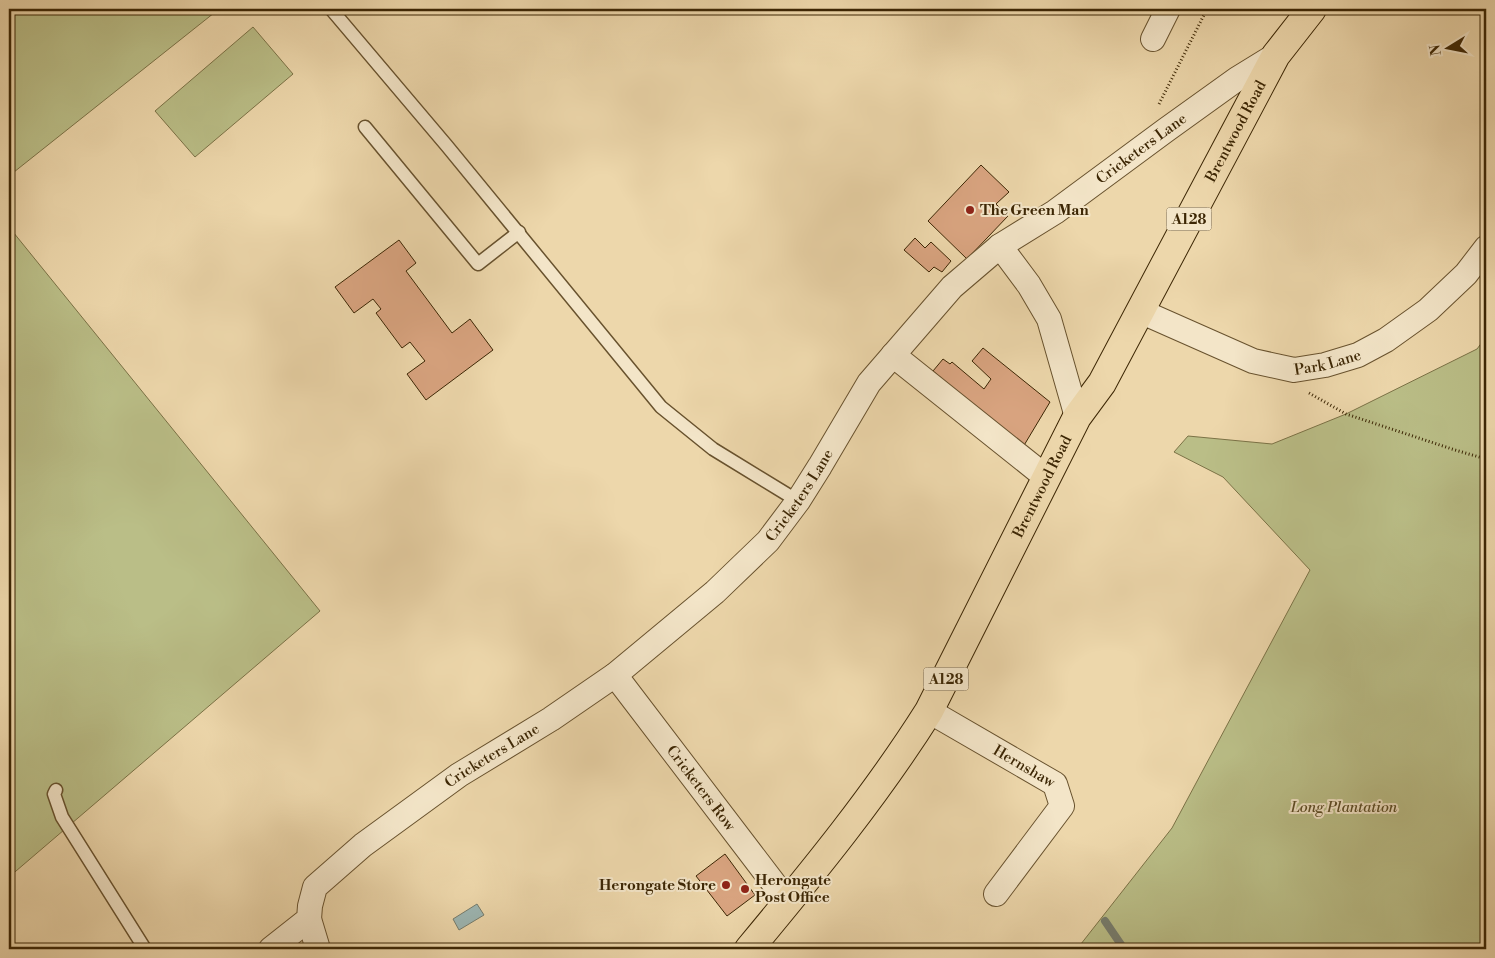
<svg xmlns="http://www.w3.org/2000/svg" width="1495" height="958" font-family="'Libre Bodoni',serif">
	<rect width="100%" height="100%" fill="#edd7ab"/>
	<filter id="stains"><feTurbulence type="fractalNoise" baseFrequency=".004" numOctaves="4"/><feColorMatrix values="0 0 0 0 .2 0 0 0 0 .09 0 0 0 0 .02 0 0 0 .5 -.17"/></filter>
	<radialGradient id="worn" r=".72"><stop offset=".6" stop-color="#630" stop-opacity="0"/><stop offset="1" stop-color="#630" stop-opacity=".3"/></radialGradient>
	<g fill="#babe87" stroke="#7b7246">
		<path d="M9 9H219L9 176Z"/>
		<path d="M253 27 293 74 195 157 155 111Z"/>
		<path d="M9 227 320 611 9 877Z"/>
		<path d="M1486 337V949H1077L1172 828 1310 570 1223 477 1174 452 1188 436 1272 444 1346 414 1477 349Z"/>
	</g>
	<path fill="#9db7b4" stroke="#767d6e" d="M477 904 484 915 459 930 453 919Z"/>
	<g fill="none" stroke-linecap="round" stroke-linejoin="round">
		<path stroke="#767d6e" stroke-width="8" d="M1105 921 1124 949"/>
	</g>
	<g fill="#d9a480" stroke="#3c2604">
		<path d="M981 165 1009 192 996 204 1008 216 967 259 928 221Z"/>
		<path d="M915 238 925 248 931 242 951 261 942 272 934 267 929 272 904 250Z"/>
		<path d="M399 240 416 263 406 271 452 333 470 319 493 350 426 400 407 374 425 361 410 342 402 348 376 313 381 309 373 299 354 313 335 287Z"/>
		<path d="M983 348 1050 402 1023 447 933 371 943 359 950 364 952 362 984 389 991 379 972 361Z"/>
		<path d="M725 854 755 895 727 916 696 876Z"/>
	</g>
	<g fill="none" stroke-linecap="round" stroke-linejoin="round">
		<g stroke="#68522e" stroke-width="15">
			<g id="lane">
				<path d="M331 9 447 146 661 407 713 449 798 501"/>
				<path d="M365 127 478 264 519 232"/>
				<path d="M56 790 54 794 62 817 145 949"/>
			</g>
		</g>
		<g stroke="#68522e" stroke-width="26">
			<g id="street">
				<path d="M1153 39 1168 9"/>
				<path d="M1000 246 1029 285 1049 319 1077 417"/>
				<path id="s1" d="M1140 311 1253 361 1294 370 1325 365 1358 355 1386 340 1428 310 1466 274 1486 248"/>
				<path d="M893 355 1047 478"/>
				<path id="s2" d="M615 675 788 902"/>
				<path id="s3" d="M929 711 1055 784 1062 806 996 894"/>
				<path d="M309 919 318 949"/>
				<path id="s4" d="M271 949 309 919 310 906 315 887 363 845 459 775 551 719 615 675 715 592 768 541 798 501 820 466 869 383 952 287 1000 246 1055 212 1166 130 1237 79 1276 55"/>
			</g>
		</g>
		<g stroke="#3c2604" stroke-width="30">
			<g id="primary">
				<path id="s5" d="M749 949C813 872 876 795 929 711L1077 417 1102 383 1276 55 1312 9"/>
			</g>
		</g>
		<g stroke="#3c2604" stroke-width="3" stroke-dasharray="1 2.5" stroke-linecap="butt">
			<path d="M1159 104 1207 9"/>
			<path d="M1309 393 1346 414 1455 450 1486 459"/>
		</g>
		<use href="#lane" stroke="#f3e5c8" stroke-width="12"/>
		<use href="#street" stroke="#f3e5c8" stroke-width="24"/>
		<use href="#primary" stroke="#edd7ab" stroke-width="28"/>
	</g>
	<g fill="#8f2418" stroke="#f3e5c8" stroke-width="2">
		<circle cx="970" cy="210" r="5"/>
		<circle cx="726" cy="885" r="5"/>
		<circle cx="745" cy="889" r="5"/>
	</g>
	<g text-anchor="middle" stroke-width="4" stroke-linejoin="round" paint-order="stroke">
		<g fill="#f3e5c8" stroke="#735f3f" stroke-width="1">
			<rect x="1166.5" y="207.5" width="45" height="23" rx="4"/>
			<rect x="923.5" y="667.5" width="45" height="23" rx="4"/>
		</g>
		<g font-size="14" font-weight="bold" fill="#3c2604">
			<text x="1189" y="224">A128</text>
			<text x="946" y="684">A128</text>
		</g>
		<g font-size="15" fill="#3c2604" stroke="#f3e5c8">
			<text dy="5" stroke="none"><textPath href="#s5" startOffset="955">Brentwood Road</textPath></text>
			<text dy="5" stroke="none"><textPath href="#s4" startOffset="1202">Cricketers Lane</textPath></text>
			<text dy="5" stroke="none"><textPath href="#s1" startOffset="200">Park Lane</textPath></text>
			<text dy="5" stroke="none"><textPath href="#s5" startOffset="550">Brentwood Road</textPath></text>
			<text dy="5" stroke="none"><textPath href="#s4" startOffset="708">Cricketers Lane</textPath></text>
			<text dy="5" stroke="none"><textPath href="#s4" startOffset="302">Cricketers Lane</textPath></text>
			<text dy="5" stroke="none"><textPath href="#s3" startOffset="110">Hernshaw</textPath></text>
			<text dy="5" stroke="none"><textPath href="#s2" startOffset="142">Cricketers Row</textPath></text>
		</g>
		<g font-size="15" font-weight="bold" fill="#3c2604" stroke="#f3e5c8" text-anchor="start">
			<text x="980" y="215">The Green Man</text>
			<text x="755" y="885">Herongate<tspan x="755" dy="17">Post Office</tspan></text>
			<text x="716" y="890" text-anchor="end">Herongate Store</text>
		</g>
		<g font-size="15" font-style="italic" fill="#5c4c25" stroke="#f3e5c8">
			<text x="1344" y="812">Long Plantation</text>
		</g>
	</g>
	<rect width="1495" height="958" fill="none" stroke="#edd7ab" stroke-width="30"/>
	<rect x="10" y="10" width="1475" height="938" fill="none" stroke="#3c2604" stroke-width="2.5"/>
	<rect x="15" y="15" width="1465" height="928" fill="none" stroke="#3c2604"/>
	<g transform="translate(1448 48) rotate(260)" stroke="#f3e5c8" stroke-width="4" paint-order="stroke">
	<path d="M0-4L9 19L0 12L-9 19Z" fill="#3c2604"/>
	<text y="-8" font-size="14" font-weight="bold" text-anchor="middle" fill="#3c2604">N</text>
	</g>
	<rect width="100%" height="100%" filter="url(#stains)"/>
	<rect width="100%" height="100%" fill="url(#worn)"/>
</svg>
